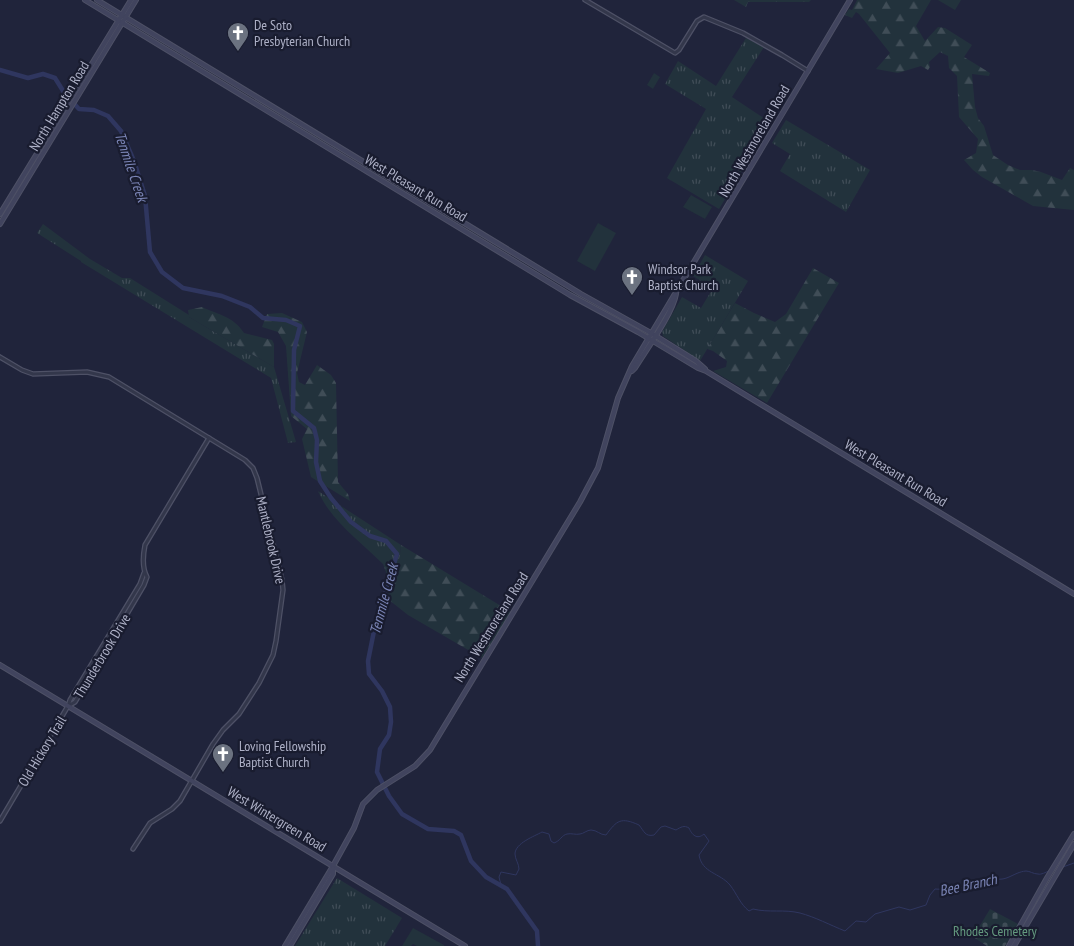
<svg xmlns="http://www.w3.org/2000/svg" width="1074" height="946" font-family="'PT Sans Narrow',sans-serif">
	<defs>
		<pattern id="grass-tufts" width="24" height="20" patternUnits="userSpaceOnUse" patternTransform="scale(1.25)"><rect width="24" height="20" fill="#22323c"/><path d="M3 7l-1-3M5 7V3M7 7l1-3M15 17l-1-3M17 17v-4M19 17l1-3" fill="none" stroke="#404d57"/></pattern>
		<pattern id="forest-firs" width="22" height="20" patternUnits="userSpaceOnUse" patternTransform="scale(1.25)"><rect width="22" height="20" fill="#22323c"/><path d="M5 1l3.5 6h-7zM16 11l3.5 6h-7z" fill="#404d57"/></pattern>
		<pattern id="cemetery-stones" width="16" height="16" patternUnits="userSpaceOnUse" patternTransform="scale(1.25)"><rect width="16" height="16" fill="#22323c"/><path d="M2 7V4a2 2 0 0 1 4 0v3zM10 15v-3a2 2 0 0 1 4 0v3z" fill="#404d57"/></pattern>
	</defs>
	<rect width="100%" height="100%" fill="#20243b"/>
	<g fill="url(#grass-tufts)">
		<path d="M938 0H961L955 10Z"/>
		<path d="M746 38 764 47 732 97 771 123 719 209 667 178 706 109 665 84 678 61 716 86Z"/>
		<path d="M786 120 870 170 846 212 780 171 790 154 772 143Z"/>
		<path d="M43 224 90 259 122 278H130L189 315V317L274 367 296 442 288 443 271 378 81 262V261L37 233Z"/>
		<path d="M705 255 748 281 700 361 663 336 662 332 682 297 701 308 713 288 693 276Z"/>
		<path d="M318 491 401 545 398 572 389 600 386 572 383 564C360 541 331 521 318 491Z"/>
		<path d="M337 878 402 918 385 946H295Z"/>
	</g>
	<g fill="url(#forest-firs)">
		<path d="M734 0H811L809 2H748L746 7Z"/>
		<path d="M857 0H931L916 26 925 41 938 27 945 28 972 45 964 57 990 73 989 76 972 74 975 107 978 118 984 126 993 155 1008 165 1020 170H1032L1041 172 1062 180 1070 168 1074 170V210L1033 206 982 177 973 170 964 160 976 153 978 139 959 117 957 76 949 68 948 56 940 52 929 62 930 67 928 70 921 66 898 73 876 69 890 53 859 14 856 12 852 18 845 15 849 9 852 10Z"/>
		<path d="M813 268 839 283 767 403 713 371 726 367 727 361 713 351 707 349 735 303 754 313 775 322 786 314Z"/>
		<path d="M202 307C219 315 233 316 244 333L272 340 274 344V367L189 317 188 310Z"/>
		<path d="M282 313 302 322 307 332 297 373 299 382 305 385 317 365 331 375 336 383 338 482 348 494 350 501 311 477 302 439 307 429 291 416 286 346 278 332 262 327 267 314Z"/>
		<path d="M401 545 511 612 482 658 408 615 389 600 398 572Z"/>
	</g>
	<path fill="url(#cemetery-stones)" d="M990 909 1018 924 1005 946H987L973 937Z"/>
	<g fill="#22323c">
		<path d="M654 73 660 77 653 89 647 85Z"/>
		<path d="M691 195 712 207 705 219 683 207Z"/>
		<path d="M598 223 616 233 595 271 577 261Z"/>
		<path d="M413 928 444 945V946H417L413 944 411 946H402Z"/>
	</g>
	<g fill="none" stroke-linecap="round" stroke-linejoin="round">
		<g stroke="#2f365f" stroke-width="1">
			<path d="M1063 867 1074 863"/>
			<path d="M501 885 499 877 501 872 516 875 519 869C519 864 515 859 515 854 515 843 535 836 542 832L549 834 551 841 554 843C560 841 562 835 567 834 571 833 576 835 580 834 583 834 587 830 591 830 597 830 600 835 606 835 617 820 621 817 639 825 644 831 645 837 654 835L661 827 665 826 676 830C681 827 684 825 689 828 692 835 697 840 704 834L709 841 699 855C702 873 720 873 730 885 737 894 740 904 749 911L753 909C769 913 784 909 800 913 815 917 830 925 845 931L856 921 866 922 875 914 899 907 910 910 926 905 930 895 935 889 957 890 976 880 992 877C1005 884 1013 872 1026 871 1030 871 1033 874 1038 874 1041 875 1046 872 1049 871"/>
		</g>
		<path stroke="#2f365f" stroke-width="4.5" d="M0 70 28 78 43 74 55 78 65 94 79 109 94 110 108 116 121 131 134 161 145 196 150 252 162 272 183 288 222 296 250 307 263 318 286 320 300 326 294 350 293 411 314 428 317 440 316 462 320 481 331 498 351 522 370 536 386 541 397 554 374 631 368 661 369 674 382 691 390 707 391 722 389 735 380 749 377 772 389 796 402 814 428 829 454 831 461 835 471 861 486 877 507 889 537 931 538 946"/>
		<g stroke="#4e5166" stroke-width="5.5">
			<g id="tertiary">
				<path d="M585 0 675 53 679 50 697 21 704 17 743 33 782 55 808 71"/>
				<path d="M0 357 22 370 33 374 87 372 109 377 245 460 253 468 257 478 282 580 283 590 276 641 273 655 259 683 239 714 223 730 213 744 180 801 172 809 150 823 133 849"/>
				<path d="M68 706 75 702 144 585 147 577C142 568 143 555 145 545L209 438"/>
				<path d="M0 821 68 706 70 700 140 584 144 573"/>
			</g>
		</g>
		<g stroke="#4e5166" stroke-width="6">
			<g id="secondary">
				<path d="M85 0 570 295 638 332 698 368 706 371 1074 594"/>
				<path d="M97 0 581 294 651 333 696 361 705 369"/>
				<path d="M0 214 131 0"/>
				<path d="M0 224 136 0"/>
				<path d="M632 371 635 368C646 350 673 313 676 294"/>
				<path d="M0 665 465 946"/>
				<path d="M285 946 333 866 354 828 363 804 377 790 415 766 430 750 580 502 598 468 618 398 632 366 850 0"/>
				<path d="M290 946 333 874V868"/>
				<path d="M1009 946 1047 878 1074 834"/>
				<path d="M1014 946 1074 844"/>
			</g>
		</g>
		<use href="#tertiary" stroke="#33374b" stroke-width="3"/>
		<use href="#secondary" stroke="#41445e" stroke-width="4"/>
	</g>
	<defs>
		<g id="church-pin" transform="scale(1.125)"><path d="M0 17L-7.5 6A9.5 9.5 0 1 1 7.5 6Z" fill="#6b7280" stroke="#191c2f"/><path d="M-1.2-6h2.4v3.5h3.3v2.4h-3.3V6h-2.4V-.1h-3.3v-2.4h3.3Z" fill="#fff"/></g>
	</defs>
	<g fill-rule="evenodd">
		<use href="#church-pin" x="238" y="33"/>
		<use href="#church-pin" x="632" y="277"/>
		<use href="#church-pin" x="223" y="754"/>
	</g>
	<g text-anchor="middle" stroke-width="4.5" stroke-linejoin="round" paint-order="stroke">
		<g font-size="14" fill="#aeb1c7" stroke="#191c2f" text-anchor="start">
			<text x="254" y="30">De Soto<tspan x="254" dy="16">Presbyterian Church</tspan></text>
			<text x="648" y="274">Windsor Park<tspan x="648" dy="16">Baptist Church</tspan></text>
			<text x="239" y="751">Loving Fellowship<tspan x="239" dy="16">Baptist Church</tspan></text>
		</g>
		<g font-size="14" fill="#aeb1c7" stroke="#191c2f">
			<text transform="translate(59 106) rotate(-59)" y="5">North Hampton Road</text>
			<text transform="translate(754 141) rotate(-60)" y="5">North Westmoreland Road</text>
			<text transform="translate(416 188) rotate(31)" y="5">West Pleasant Run Road</text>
			<text transform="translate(896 473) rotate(31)" y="5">West Pleasant Run Road</text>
			<text transform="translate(271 540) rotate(77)" y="5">Mantlebrook Drive</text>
			<text transform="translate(491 627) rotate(-58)" y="5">North Westmoreland Road</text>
			<text transform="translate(102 656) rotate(-59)" y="5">Thunderbrook Drive</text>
			<text transform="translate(42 751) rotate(-59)" y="5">Old Hickory Trail</text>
			<text transform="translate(277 819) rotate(31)" y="5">West Wintergreen Road</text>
		</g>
		<g font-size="14" fill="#649a7f" stroke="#191c2f">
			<text x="995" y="936">Rhodes Cemetery</text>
		</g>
		<g font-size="15" font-style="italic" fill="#7b85b6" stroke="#191c2f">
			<text transform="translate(131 167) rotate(71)" y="5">Tenmile Creek</text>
			<text transform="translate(384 599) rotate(-75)" y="5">Tenmile Creek</text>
			<text transform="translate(968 885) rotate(-12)" y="5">Bee Branch</text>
		</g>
	</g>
</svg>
